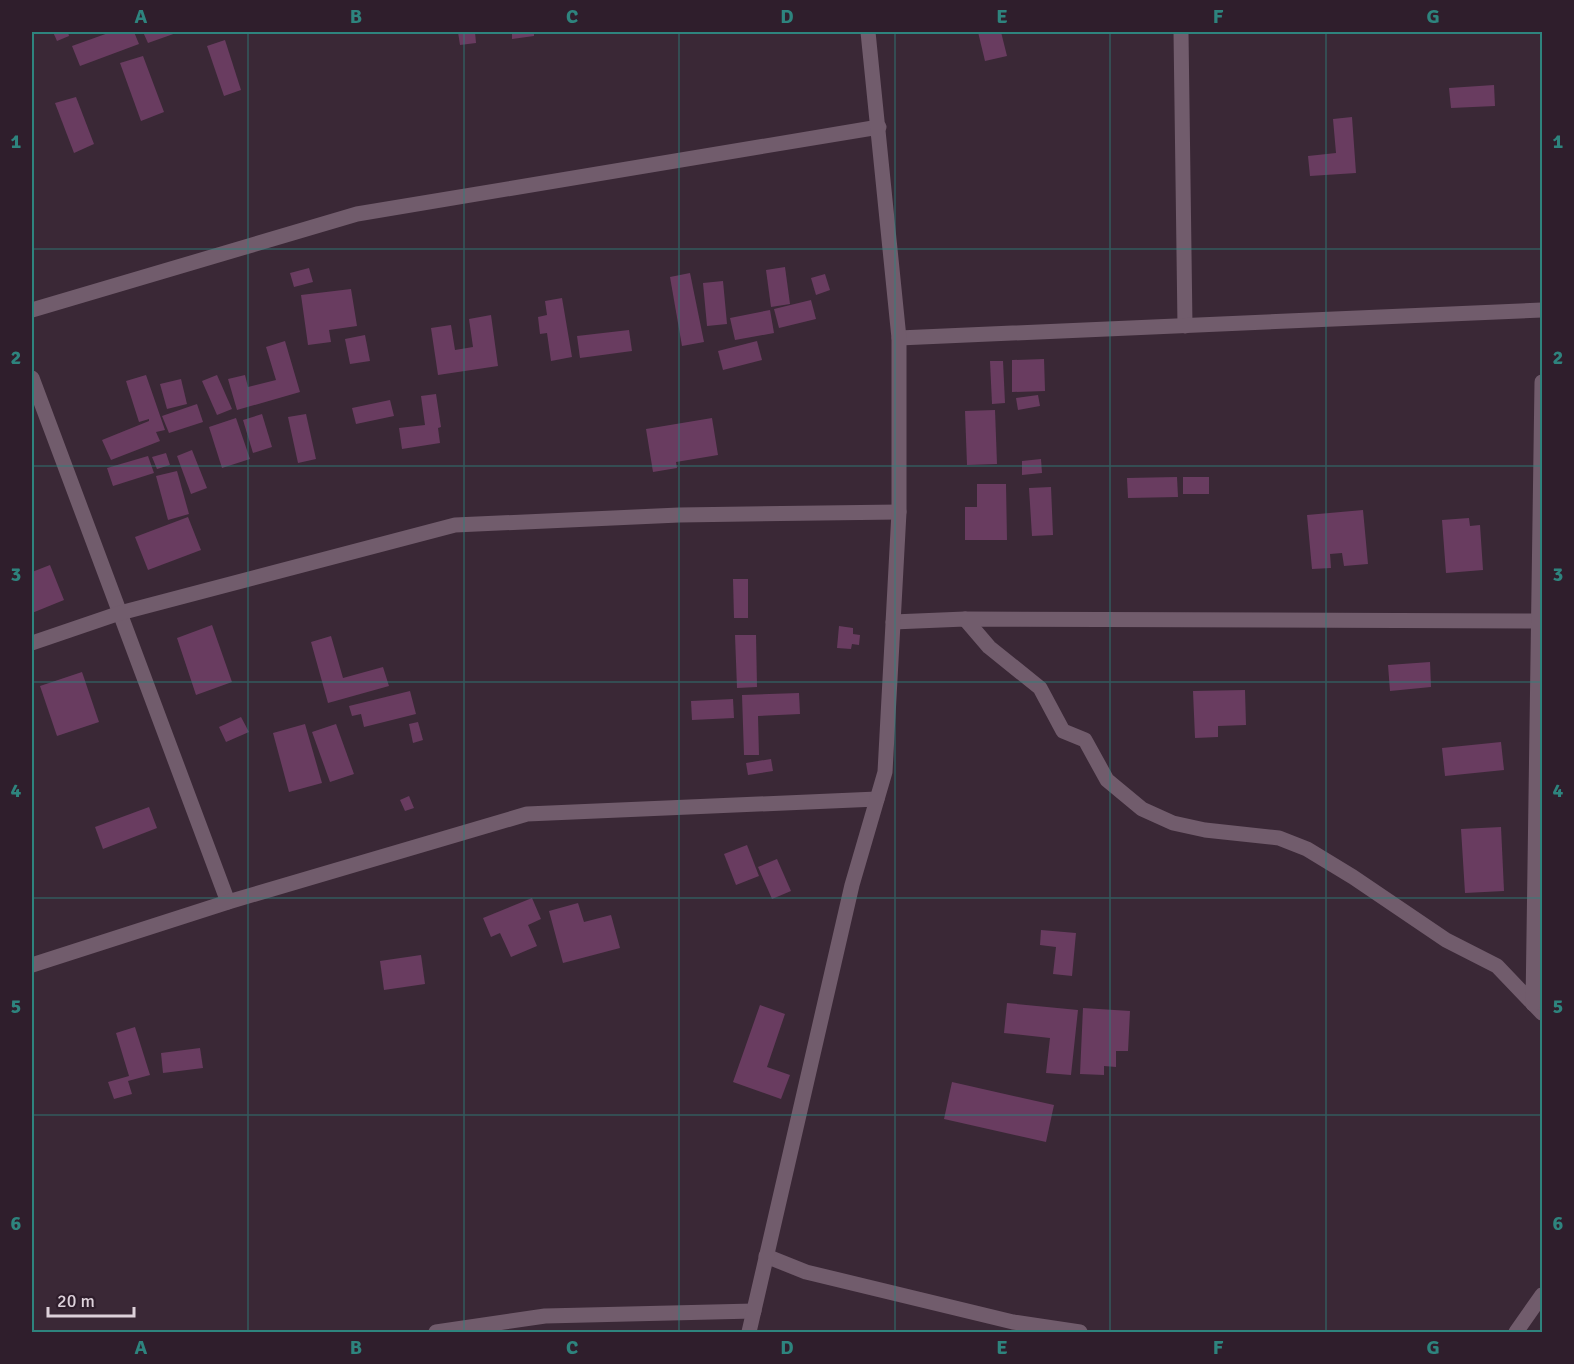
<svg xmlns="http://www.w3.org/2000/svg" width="1574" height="1364" font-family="Signika,sans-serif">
	<rect width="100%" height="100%" fill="#3a2836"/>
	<g fill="#693c60">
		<path d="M53 32H68L69 36 57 41Z"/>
		<path d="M111 32H134L139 44 80 66 72 46Z"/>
		<path d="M143 32H179L148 43Z"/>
		<path d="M458 32H475L476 43 460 45Z"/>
		<path d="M512 32H534V36L512 39Z"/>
		<path d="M978 32H1001L1007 56 985 61Z"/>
		<path d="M225 40 241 90 224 96 207 46Z"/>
		<path d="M143 56 164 112 141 121 120 63Z"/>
		<path d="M1494 85 1495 106 1451 108 1449 88Z"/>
		<path d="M76 97 94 144 74 153 55 103Z"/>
		<path d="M1352 117 1356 173 1310 176 1308 156 1336 153 1333 119Z"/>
		<path d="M785 267 790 304 771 307 766 270Z"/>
		<path d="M309 268 313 282 294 287 290 273Z"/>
		<path d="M690 273 704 342 682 346 670 277Z"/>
		<path d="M825 274 830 290 816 295 811 278Z"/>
		<path d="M723 281 727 324 707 326 703 283Z"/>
		<path d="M351 289 357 326 329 330 331 342 308 345 301 295Z"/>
		<path d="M562 298 572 357 551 361 547 333 540 334 538 317 547 315 545 301Z"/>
		<path d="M811 300 816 319 779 328 774 309Z"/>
		<path d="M770 310 774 333 735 340 730 318Z"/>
		<path d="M491 315 498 366 438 375 431 328 451 325 455 350 473 347 469 319Z"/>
		<path d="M629 330 632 351 580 358 577 336Z"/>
		<path d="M365 335 370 361 350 364 345 339Z"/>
		<path d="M285 341 300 392 237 410 228 379 245 375 248 387 276 380 266 347Z"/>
		<path d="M757 341 762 360 723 370 718 351Z"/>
		<path d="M1044 359 1045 391 1012 392V360Z"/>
		<path d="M990 361H1003L1005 403 992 404Z"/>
		<path d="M146 375 165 430 156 432 160 441 111 460 102 440 149 421V419L139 422 126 381Z"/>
		<path d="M217 375 232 409 217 415 202 381Z"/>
		<path d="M181 379 187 404 167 409 160 384Z"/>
		<path d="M436 394 441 427 438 428 440 443 402 449 399 428 425 425 421 396Z"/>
		<path d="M1038 395 1040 406 1018 410 1016 398Z"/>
		<path d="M390 400 394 416 356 424 352 408Z"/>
		<path d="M197 404 203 422 169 433 162 416Z"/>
		<path d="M995 410 997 464 967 465 965 411Z"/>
		<path d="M262 414 272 447 253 453 243 420Z"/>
		<path d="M306 414 316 459 298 463 288 417Z"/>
		<path d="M236 418 250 459 222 468 209 427Z"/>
		<path d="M712 418 718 455 676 462 677 468 653 472 646 429Z"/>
		<path d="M192 450 207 488 191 494 177 456Z"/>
		<path d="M166 453 170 465 157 469 152 457Z"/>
		<path d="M148 456 154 473 113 486 107 468Z"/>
		<path d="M1041 459 1042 473 1022 475V461Z"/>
		<path d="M177 471 189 514 168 520 156 476Z"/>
		<path d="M1177 477 1178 497 1128 498 1127 478Z"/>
		<rect x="1183" y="477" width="26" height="17"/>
		<path d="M977 484H1006L1007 540H965V507H977Z"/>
		<path d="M1051 487 1053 535 1032 536 1029 488Z"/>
		<path d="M1363 510 1368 564 1344 566 1342 553 1330 554 1331 568 1312 569 1307 515Z"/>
		<path d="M188 517 201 550 148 570 135 537Z"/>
		<path d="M1469 518 1470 526 1480 525 1483 570 1446 573 1442 520Z"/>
		<path d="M50 565 64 600 32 613V572Z"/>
		<path d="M733 579H748V618H734Z"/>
		<path d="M212 625 232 682 196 695 177 638Z"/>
		<path d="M839 626 853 628V634L860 635 859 645 852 644 851 649 837 648Z"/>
		<path d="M735 635H756L757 687 737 688Z"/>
		<path d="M331 636 343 678 383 667 389 686 328 703 311 642Z"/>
		<path d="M1430 662 1431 687 1390 691 1388 665Z"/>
		<path d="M82 672 99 722 57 736 40 686Z"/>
		<path d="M1245 690 1246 725 1218 726V737L1195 738 1193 691Z"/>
		<path d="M410 691 416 714 364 727 361 714 352 716 349 706Z"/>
		<path d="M799 693 800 714 758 716 759 755H744L742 695Z"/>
		<path d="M733 699 734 718 692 720 691 701Z"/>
		<path d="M241 717 249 732 226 742 219 727Z"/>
		<path d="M418 722 423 740 413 743 409 724Z"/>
		<path d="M305 724 322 783 289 792 273 733Z"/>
		<path d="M336 724 354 774 330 782 312 732Z"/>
		<path d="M1501 742 1504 770 1445 776 1442 748Z"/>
		<path d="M771 759 773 771 748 775 746 763Z"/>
		<path d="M409 796 414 808 405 811 400 800Z"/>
		<path d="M149 807 157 828 103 849 95 827Z"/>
		<path d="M1501 827 1504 891 1465 893 1461 829Z"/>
		<path d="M747 845 759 876 736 885 724 854Z"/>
		<path d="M777 859 791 891 772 899 758 867Z"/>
		<path d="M532 898 541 919 528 925 537 946 511 957 500 933 491 937 483 918Z"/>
		<path d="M578 903 584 922 611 915 620 948 563 963 549 911Z"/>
		<path d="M1041 930 1076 933 1072 976 1053 974 1056 947 1040 945Z"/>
		<path d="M421 955 425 984 384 990 380 961Z"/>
		<path d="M1007 1003 1078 1010 1071 1075 1046 1073 1050 1038 1004 1033Z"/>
		<path d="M760 1005 785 1014 767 1067 790 1075 781 1099 733 1082Z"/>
		<path d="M1083 1008 1130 1011 1128 1051H1116V1067L1104 1066V1075L1080 1074Z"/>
		<path d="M135 1027 150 1075 128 1081 132 1094 114 1099 108 1082 129 1076 116 1033Z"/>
		<path d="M200 1048 203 1068 163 1073 161 1053Z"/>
		<path d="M952 1082 1054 1105 1046 1142 944 1119Z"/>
	</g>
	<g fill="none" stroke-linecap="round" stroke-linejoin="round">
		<g stroke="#715c6c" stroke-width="15">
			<path d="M1181 32 1185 326"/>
			<path d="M32 310 357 214 879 127"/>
			<path d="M899 338 1542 310"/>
			<path d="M32 378 228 902"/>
			<path d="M965 619 989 647 1040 688 1063 731 1085 740 1107 780 1142 809 1173 823 1205 830 1279 838 1307 849 1353 877 1446 940 1497 966 1542 1013"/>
			<path d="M893 622 965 619 1539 621"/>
			<path d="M32 643 120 613 455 525 679 515 899 512"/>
			<path d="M32 965 228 902 527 814 877 799"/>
			<path d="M1533 1004 1542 382"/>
			<path d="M766 1256 806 1272 1013 1322 1080 1332"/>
			<path d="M436 1332 545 1316 754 1311"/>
			<path d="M749 1332 852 885 885 772 899 512V338L868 32"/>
			<path d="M1516 1332 1542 1295"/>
		</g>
	</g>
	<path fill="none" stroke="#2e847e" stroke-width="1.5" stroke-opacity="0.55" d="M248 32V1332M464 32V1332M679 32V1332M895 32V1332M1110 32V1332M1326 32V1332M32 249H1542M32 466H1542M32 682H1542M32 898H1542M32 1115H1542"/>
	<rect width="1574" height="1364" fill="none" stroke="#2f1e2c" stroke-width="66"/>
	<path d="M48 1307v9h86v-9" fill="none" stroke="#ddd1da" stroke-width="3"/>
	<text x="57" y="1307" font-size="18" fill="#ddd1da" stroke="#2f1e2c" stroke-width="4.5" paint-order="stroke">20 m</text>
	<rect x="33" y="33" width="1508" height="1298" fill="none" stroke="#2e847e" stroke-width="2"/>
	<g font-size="20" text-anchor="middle" font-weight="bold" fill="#2e847e">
		<text x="141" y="23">A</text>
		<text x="356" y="23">B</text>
		<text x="572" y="23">C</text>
		<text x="787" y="23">D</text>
		<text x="1002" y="23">E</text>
		<text x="1218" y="23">F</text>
		<text x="1433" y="23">G</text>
		<text x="16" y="148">1</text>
		<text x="1558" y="148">1</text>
		<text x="16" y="364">2</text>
		<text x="1558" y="364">2</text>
		<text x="16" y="581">3</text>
		<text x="1558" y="581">3</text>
		<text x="16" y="797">4</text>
		<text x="1558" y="797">4</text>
		<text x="16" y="1013">5</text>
		<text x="1558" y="1013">5</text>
		<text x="16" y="1230">6</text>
		<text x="1558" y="1230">6</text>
		<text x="141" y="1354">A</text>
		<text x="356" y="1354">B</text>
		<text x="572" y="1354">C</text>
		<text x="787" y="1354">D</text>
		<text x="1002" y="1354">E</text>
		<text x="1218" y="1354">F</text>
		<text x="1433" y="1354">G</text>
	</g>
</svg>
